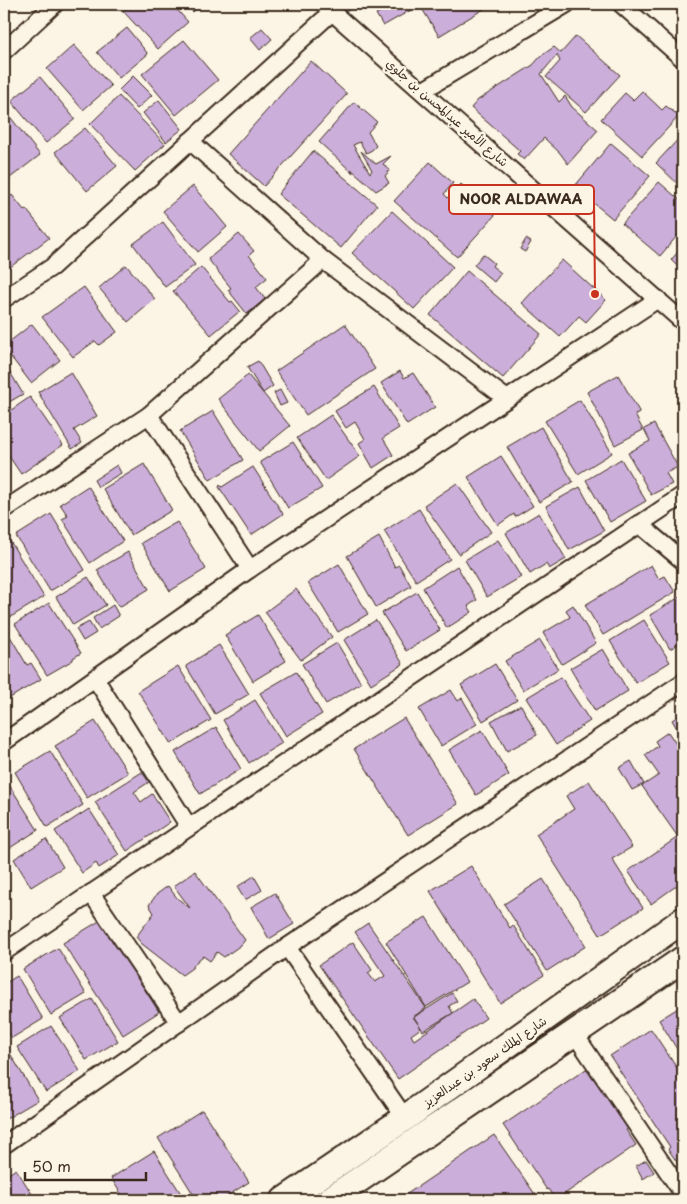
<svg xmlns="http://www.w3.org/2000/svg" width="687" height="1204" font-family="'Playpen Sans','Playpen Sans Arabic',sans-serif">
	<rect width="100%" height="100%" fill="#fcf5e5"/>
	<filter id="ink" filterUnits="userSpaceOnUse"><feTurbulence type="fractalNoise" baseFrequency=".02" numOctaves="2"/><feDisplacementMap in="SourceGraphic" scale="10" xChannelSelector="R" yChannelSelector="G"/><feConvolveMatrix kernelMatrix="1 2 1 2 8 2 1 2 1" color-interpolation-filters="sRGB"/></filter>
	<g filter="url(#ink)">
		<g fill="#ccaeda" stroke="#3b2a1e">
			<path d="M131 4H172L188 22 158 49 123 11Z"/>
			<path d="M185 4H202L193 12Z"/>
			<path d="M338 4H356L357 5 343 13Z"/>
			<path d="M370 4H384L373 10Z"/>
			<path d="M394 4H407L411 10 383 26 376 14Z"/>
			<path d="M419 4H492L439 36Z"/>
			<path d="M127 28 148 54 119 78 97 52Z"/>
			<path d="M262 28 272 39 260 50 250 38Z"/>
			<path d="M576 36 620 75 597 100 586 112 546 77 560 61 557 55 541 74 559 102 565 96 572 107 598 130 568 164 560 153 544 138 524 160 517 154 520 151 471 108 478 100 533 65 541 56 554 47 561 53Z"/>
			<path d="M184 40 218 80 176 115 142 74Z"/>
			<path d="M74 45 111 86 83 110 47 69Z"/>
			<path d="M311 61 347 94 264 186 228 154Z"/>
			<path d="M133 76 152 95 137 109 119 90Z"/>
			<path d="M40 77 75 119 46 143 11 101Z"/>
			<path d="M642 91 662 110 666 106 679 116 642 156 601 119 625 93 633 100Z"/>
			<path d="M119 96 165 144 135 171 90 124Z"/>
			<path d="M159 100 182 129 166 142 143 113Z"/>
			<path d="M354 102 377 122 368 132 376 146 372 150 366 153 360 142 353 145 370 173 372 170 361 151 376 164 391 156 383 164 390 170 385 176 389 183 376 191 351 169 353 173 319 142Z"/>
			<path d="M4 109 40 155 10 178 4 169V133L10 128 4 119Z"/>
			<path d="M85 128 117 166 87 191 55 152Z"/>
			<path d="M683 134V189L656 163Z"/>
			<path d="M611 143 650 176 613 219 574 187Z"/>
			<path d="M313 151 377 205 341 248 278 194Z"/>
			<path d="M430 162 453 183 444 194 448 198 461 184 495 215 457 257 394 201Z"/>
			<path d="M659 182 683 203V229L660 256 622 224Z"/>
			<path d="M193 186 227 227 198 252 163 211Z"/>
			<path d="M12 195 24 210 26 209 49 238 9 268 4 262V201Z"/>
			<path d="M392 211 453 267 414 309 352 253Z"/>
			<path d="M163 222 195 265 165 287 133 244Z"/>
			<path d="M239 234 254 251 249 255 267 278 256 287 265 299 247 314 228 290 231 288 208 259Z"/>
			<path d="M526 239 531 242 525 252 520 249Z"/>
			<path d="M683 246V272L671 260Z"/>
			<path d="M483 254 494 263 492 266 501 273 494 282 474 265Z"/>
			<path d="M562 260 606 300 586 322 579 316 560 337 522 303Z"/>
			<path d="M126 265 155 299 128 322 99 288Z"/>
			<path d="M201 267 230 302 232 301 240 311 211 335 173 291Z"/>
			<path d="M467 271 541 334 503 378 430 315Z"/>
			<path d="M84 287 117 332 99 345 95 341 73 357 42 317Z"/>
			<path d="M32 324 60 360 31 383 4 348V346Z"/>
			<path d="M345 324 375 369 306 415 276 371Z"/>
			<path d="M258 361 273 386 263 393 247 367Z"/>
			<path d="M4 362 23 394 4 405Z"/>
			<path d="M400 371 404 378 413 373 435 407 407 425 381 383Z"/>
			<path d="M71 372 97 416 74 430 82 443 72 449 38 392Z"/>
			<path d="M248 375 290 426 259 451 218 399Z"/>
			<path d="M618 375 640 413 635 415 643 430 615 445 587 392Z"/>
			<path d="M374 387 399 428 383 438 393 455 373 468 359 443 365 439 355 422 346 428 335 411Z"/>
			<path d="M280 390 287 403 280 406 274 393Z"/>
			<path d="M30 397 63 445 21 474 4 449V415Z"/>
			<path d="M580 400 612 453 578 474 545 421Z"/>
			<path d="M213 411 243 460 210 480 180 431Z"/>
			<path d="M331 415 360 456 326 480 297 438Z"/>
			<path d="M654 424 678 467 666 473 672 484 651 495 628 453 650 441 644 429Z"/>
			<path d="M541 427 573 482 539 502 507 447Z"/>
			<path d="M293 442 322 488 288 508 260 462Z"/>
			<path d="M501 456 533 506 515 517 514 514 498 525 468 477Z"/>
			<path d="M621 459 646 501 610 522 586 480Z"/>
			<path d="M144 464 172 510 131 535 103 489Z"/>
			<path d="M117 465 121 473 98 487 94 480Z"/>
			<path d="M253 467 283 514 251 535 219 487 220 485 222 487Z"/>
			<path d="M457 483 491 532 459 554 424 505Z"/>
			<path d="M88 486 123 541 90 563 62 519 68 516 60 504Z"/>
			<path d="M580 487 604 531 569 550 546 506Z"/>
			<path d="M419 509 450 559 416 581 384 531Z"/>
			<path d="M539 513 566 559 549 569 546 564 530 574 506 533Z"/>
			<path d="M51 514 85 570 50 591 16 536Z"/>
			<path d="M177 522 206 569 170 591 141 543Z"/>
			<path d="M379 537 395 567 399 565 411 586 376 607 347 556Z"/>
			<path d="M498 540 521 577 487 597 465 560Z"/>
			<path d="M10 541 44 597 9 618 4 610V544Z"/>
			<path d="M128 552 149 589 119 607 97 570Z"/>
			<path d="M339 564 368 614 338 632 308 583Z"/>
			<path d="M651 565 659 579 665 576 675 592 603 635 585 605Z"/>
			<path d="M457 566 477 600 468 606 472 612 447 628 423 588Z"/>
			<path d="M88 577 106 605 73 625 56 597Z"/>
			<path d="M296 589 332 637 301 660 265 612Z"/>
			<path d="M417 592 440 630 406 651 382 613Z"/>
			<path d="M683 595V641L670 649 650 615Z"/>
			<path d="M49 603 81 653 73 658V660L47 675 15 624Z"/>
			<path d="M113 605 119 616 99 629 93 618Z"/>
			<path d="M573 605 596 643 562 664 543 633 570 617 566 610Z"/>
			<path d="M258 615 286 661 253 681 225 635Z"/>
			<path d="M376 620 403 664 371 684 344 640Z"/>
			<path d="M644 620 670 662 636 683 610 641Z"/>
			<path d="M89 622 96 633 83 641 76 629Z"/>
			<path d="M7 631 27 665 31 663 41 679 5 701 4 699V633Z"/>
			<path d="M540 640 558 669 523 690 505 661Z"/>
			<path d="M337 643 361 683 326 704 302 664Z"/>
			<path d="M219 645 249 694 215 714 186 666Z"/>
			<path d="M603 649 628 691 595 711 570 668Z"/>
			<path d="M495 664 517 700 483 721 461 685Z"/>
			<path d="M178 666 211 720 171 744 138 691Z"/>
			<path d="M296 672 322 714 286 736 260 693Z"/>
			<path d="M561 677 590 721 570 734 571 735 556 745 526 698Z"/>
			<path d="M451 690 458 701 462 698 477 724 441 746 419 709Z"/>
			<path d="M255 700 282 743 249 763 223 720Z"/>
			<path d="M521 705 537 735 507 751 491 721Z"/>
			<path d="M683 713V739L672 720Z"/>
			<path d="M404 718 458 804 408 835 354 749Z"/>
			<path d="M95 721 128 773 87 798 55 746Z"/>
			<path d="M216 727 241 769 200 794 175 752Z"/>
			<path d="M482 730 509 775 476 795 449 750Z"/>
			<path d="M668 732 682 753 677 757 683 766V881L651 904 628 871 678 837 642 786 659 775 645 755 658 746 655 741Z"/>
			<path d="M50 751 83 805 47 827 15 772Z"/>
			<path d="M631 761 644 784 632 790 619 768Z"/>
			<path d="M142 772 149 782 134 792 141 802 152 794 170 822 127 851 95 802Z"/>
			<path d="M6 780 38 830 5 851 4 849V781Z"/>
			<path d="M589 781 632 847 612 859 643 908 600 935 536 834 574 809 566 796Z"/>
			<path d="M89 809 119 855 99 868 96 863 82 873 55 831Z"/>
			<path d="M46 839 63 867 31 887 14 859Z"/>
			<path d="M471 866 510 928 513 925 544 975 500 1003 430 891Z"/>
			<path d="M195 871 245 940 241 945 224 957 217 952 210 961 203 956 197 961 192 968 182 975 142 944 136 937 154 913 149 905 157 894 168 886 177 898 190 908 174 886Z"/>
			<path d="M254 876 262 890 245 900 237 887Z"/>
			<path d="M543 879 586 946 547 971 504 904Z"/>
			<path d="M275 893 294 924 269 939 251 907Z"/>
			<path d="M426 917 467 982 426 1007 386 942Z"/>
			<path d="M101 920 159 1012 123 1035 63 943Z"/>
			<path d="M368 923 426 1008 413 1017 421 1028 411 1035 414 1040 473 999 486 1018 398 1079 319 965 353 942 372 970 368 973 375 982 385 976 355 932Z"/>
			<path d="M58 948 86 994 51 1015 23 969Z"/>
			<path d="M17 976 43 1019 12 1038 4 1025V984Z"/>
			<path d="M452 993 457 1001 449 1006 453 1013 423 1031 414 1017Z"/>
			<path d="M92 999 118 1041 86 1060 60 1018Z"/>
			<path d="M683 1005V1052L680 1054 659 1020Z"/>
			<path d="M51 1026 80 1071 46 1092 17 1047Z"/>
			<path d="M651 1029 683 1077V1171L668 1149 670 1147 610 1056Z"/>
			<path d="M11 1055 38 1100 6 1119 4 1115V1060Z"/>
			<path d="M586 1069 592 1078 598 1074 633 1125 626 1130 636 1145 556 1200 548 1189 547 1190 503 1125Z"/>
			<path d="M202 1110 249 1182 221 1200H197L158 1138Z"/>
			<path d="M494 1135 539 1200H403L401 1198Z"/>
			<path d="M154 1151 185 1200H125L111 1178Z"/>
			<path d="M646 1160 654 1172 643 1179 636 1166Z"/>
			<path d="M16 1169 36 1200H4V1177Z"/>
		</g>
		<g fill="none" stroke-linecap="round" stroke-linejoin="round">
			<g stroke="#3b2a1e" stroke-width="20">
				<g id="minor">
					<path d="M324 4 332 12 683 322"/>
					<path d="M621 4 683 59"/>
					<path d="M4 51 55 4"/>
					<path d="M422 91 567 4"/>
					<path d="M190 141 323 260 507 399"/>
					<path d="M4 299 52 267 332 12"/>
					<path d="M149 415 250 569"/>
					<path d="M4 510 149 415 323 260"/>
					<path d="M639 524 683 561"/>
					<path d="M95 678 189 827"/>
					<path d="M4 742 250 569 658 299"/>
					<path d="M91 893 179 1023"/>
					<path d="M287 947 405 1118"/>
					<path d="M4 952 683 495"/>
					<path d="M574 1033 683 1194"/>
					<path d="M4 1145 287 947 683 682"/>
				</g>
			</g>
			<g stroke="#3b2a1e" stroke-width="29">
				<g id="primary">
					<path d="M284 1200 405 1118 683 920"/>
					<path d="M329 1200 683 959"/>
				</g>
			</g>
			<use href="#minor" stroke="#fcf5e5" stroke-width="16"/>
			<use href="#primary" stroke="#fcf5e5" stroke-width="25"/>
		</g>
	</g>
	<g text-anchor="middle" stroke-width="5" stroke-linejoin="round" paint-order="stroke">
		<g font-size="12" fill="#3b2a1e" stroke="#fcf5e5">
			<text transform="translate(447 113) rotate(41)" y="4">شارع الأمير عبدالمحسن بن جلوي</text>
			<text transform="translate(485 1062) rotate(-35)" y="4">شارع الملك سعود بن عبدالعزيز</text>
		</g>
	</g>
	<path fill="none" stroke="#c8321e" stroke-width="2" d="M595 294L594 199"/>
	<circle fill="#c8321e" stroke="#fcf5e5" stroke-width="2" cx="595" cy="294" r="5"/>
	<rect fill="#fcf5e5" stroke="#c8321e" stroke-width="2" x="449" y="185" width="145" height="29" rx="5"/>
	<g font-size="14" text-anchor="middle" font-weight="bold" fill="#3b2a1e">
		<text x="521" y="204">NOOR ALDAWAA</text>
	</g>
	<rect width="687" height="1204" fill="none" stroke="#fcf5e5" stroke-width="20"/>
	<rect x="10" y="10" width="667" height="1184" fill="none" stroke="#3b2a1e" stroke-width="2" filter="url(#ink)"/>
	<path d="M25 1172v8h121v-8" fill="none" stroke="#3b2a1e" stroke-width="2.5"/>
	<text x="32" y="1172" font-size="15" fill="#3b2a1e" stroke="#fcf5e5" stroke-width="4" paint-order="stroke">50 m</text>
</svg>
